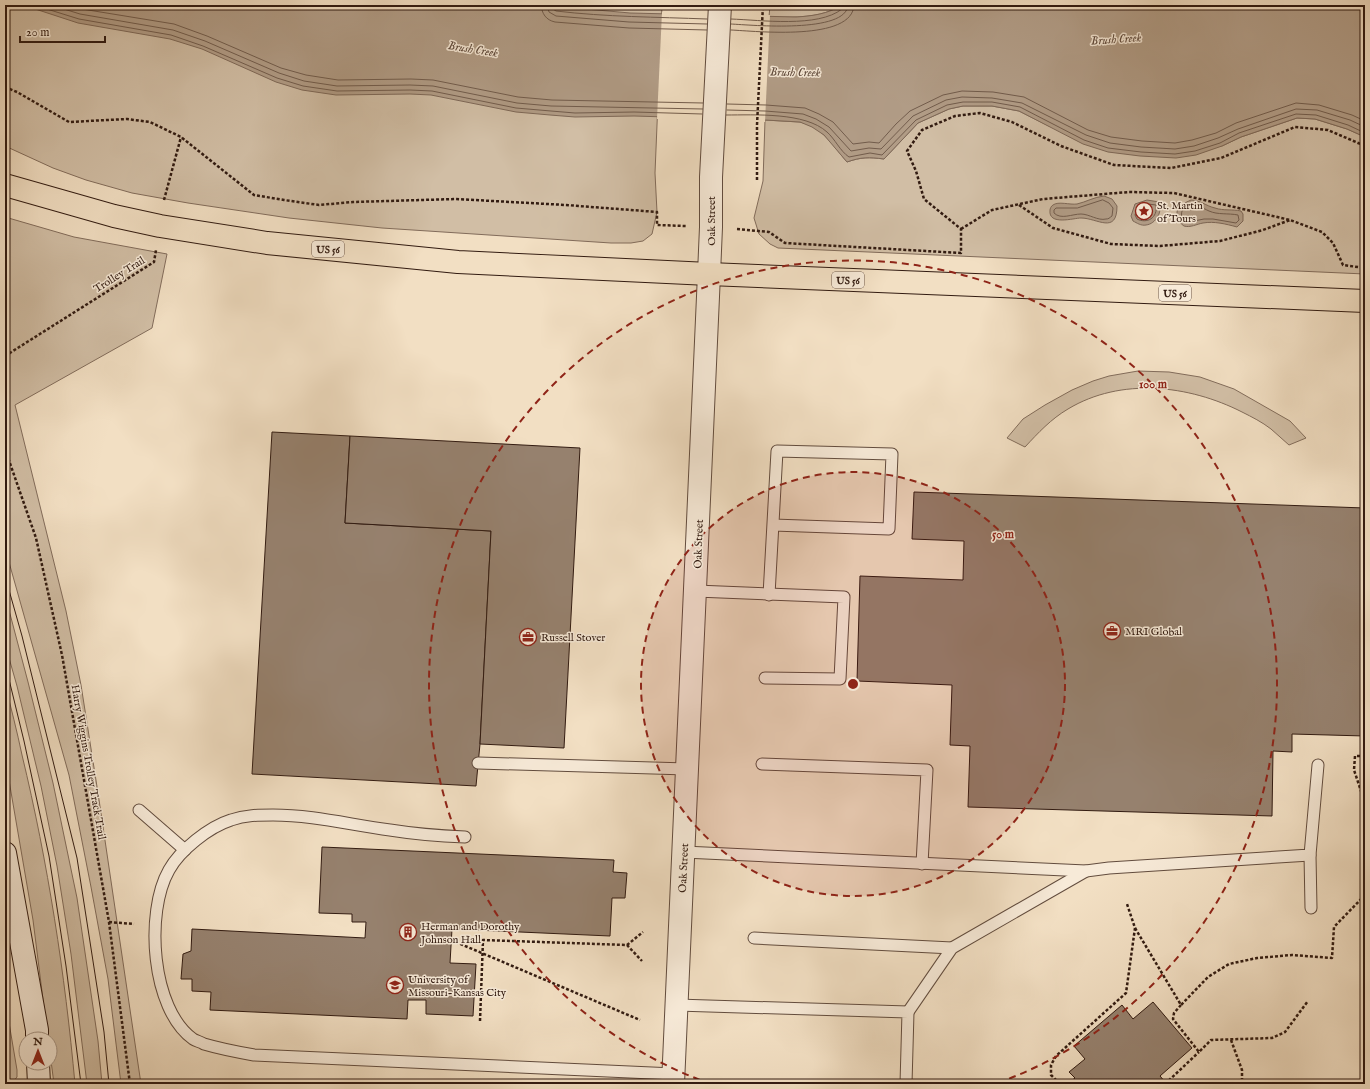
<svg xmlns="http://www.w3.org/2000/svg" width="1370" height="1089" font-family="'IM FELL English',serif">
	<rect width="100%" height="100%" fill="#f2dfc3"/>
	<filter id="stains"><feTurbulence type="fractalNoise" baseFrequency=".005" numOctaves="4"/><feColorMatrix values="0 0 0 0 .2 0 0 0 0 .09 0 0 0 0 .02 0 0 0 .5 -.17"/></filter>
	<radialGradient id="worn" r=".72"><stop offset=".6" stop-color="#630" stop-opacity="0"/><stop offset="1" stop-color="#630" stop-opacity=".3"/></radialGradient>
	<g fill="#d1bea5" stroke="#826c5b">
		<path d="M5 5H662L655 173 657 212 652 234 643 241 631 243H611L382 228 289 218 188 203 132 193 86 180 53 168 5 146Z"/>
		<path d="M770 5H842C820 19 794 17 769 17Z"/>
		<path d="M963 106H992L1019 111 1049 126 1222 146 1241 137 1297 118 1315 119 1347 129 1365 137V274L778 248 770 244 759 234 754 218 763 181 765 120C776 121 788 121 799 122 821 125 834 147 847 162 861 157 869 157 884 159L918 123 949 109Z"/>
		<path d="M5 217 74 237 167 254 152 328 15 405 66 611 81 685 98 793 141 1084H121L108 979 91 887 69 775 5 548Z"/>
		<path d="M1138 371 1169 372 1200 377 1234 389 1290 421 1306 438 1289 445C1283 440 1277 434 1271 429 1262 422 1252 417 1242 412 1189 385 1121 377 1068 409 1051 419 1038 433 1025 447L1007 438 1023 419 1045 405 1072 390 1093 381 1109 376Z"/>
		<path d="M5 595 28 682 53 783 77 898 98 1041 102 1084H87L71 954 57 866 41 786 17 686 5 644Z"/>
		<path d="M5 684C11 708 17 731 22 755 48 863 65 974 75 1084H54L50 1053V1039H48L33 920 5 757Z"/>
		<path d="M5 999 17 1070V1077L13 1082 5 1081Z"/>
	</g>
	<g fill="#b19c86" stroke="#7e6857">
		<path d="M23 5H542L630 13 796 17C812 16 828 14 842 5H1365V137L1347 129 1315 119 1297 118 1241 137 1222 146 1196 155 1176 158 1140 156 1108 152 1083 144 1019 111 992 106H963L949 109 918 123 884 159C869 157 861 157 847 162L824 135 812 127 800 122 765 120 634 116 575 117 550 115 516 112 431 95 410 94 336 95 302 90 276 82 202 49 170 39 78 23Z"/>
		<path d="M1104 196 1112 199 1117 206C1117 235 1097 218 1081 218 1074 218 1048 226 1050 210 1050 209 1051 206 1053 205 1058 201 1070 205 1077 204 1086 202 1094 197 1104 196Z"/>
		<path d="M1147 200 1159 202C1163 211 1156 224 1146 225 1141 226 1137 223 1133 221L1131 216 1135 204Z"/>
		<path d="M1191 200C1200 200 1206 206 1215 208 1224 211 1232 209 1241 211L1243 214V221L1237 227C1226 224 1214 221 1203 223 1197 224 1190 228 1184 226 1179 223 1177 217 1177 212 1178 205 1185 203 1191 200Z"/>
	</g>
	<path fill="#f2dfc3" d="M662 12 770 15 765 122 657 119Z"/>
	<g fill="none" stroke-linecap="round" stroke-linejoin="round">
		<g stroke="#725c4c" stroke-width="1">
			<path d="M34 5 79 19 171 35 203 46 277 78 303 86 337 91 410 90 432 91 516 108 551 111 575 113 634 112 702 114"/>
			<path d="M51 5 80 14 173 30 205 41 279 73 304 81 337 86 410 85 433 86 517 103 551 106 703 109"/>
			<path d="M71 5 82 9 174 24 207 36 281 68 306 75 338 80 411 79 433 80 518 97 552 100 703 103"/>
			<path d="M541 5C542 14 546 20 555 22L629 28 707 30"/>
			<path d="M547 5 549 12 556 16 629 22 707 24"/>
			<path d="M552 5 553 9 556 11C606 17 657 17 707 19"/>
			<path d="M731 19C761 20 818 28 842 9L843 5"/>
			<path d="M731 24C751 25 847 34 848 5"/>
			<path d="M731 30C755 31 853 42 854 5"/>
			<path d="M727 104 766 105 805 108 819 114 833 122 853 144 869 142 879 143 896 124 910 111 943 95 962 91 993 92 1024 97 1088 130 1111 137 1142 141 1175 143 1192 140 1216 133 1236 123 1296 103 1319 105 1352 115 1365 121"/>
			<path d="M727 110 765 111 803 114 816 119 829 127 851 151 869 148 881 149 913 116 946 100 962 97 992 98 1022 103 1086 135 1110 143 1141 147 1175 149 1194 146 1218 138 1238 129 1296 109 1317 110 1350 120 1365 127"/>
			<path d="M726 115C755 115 805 112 827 132 835 139 840 151 849 157L870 153 882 155 916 120 947 105 963 102H992L1020 107 1084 140 1108 148 1141 152 1175 154 1195 151 1220 143 1239 133 1296 114 1316 115 1348 125 1365 133"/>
			<path d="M1103 200 1109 203 1113 208 1112 216C1109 218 1109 219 1106 219 1098 221 1089 214 1081 214 1072 214 1061 220 1054 213V210L1056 208H1077Z"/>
			<path d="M1148 204 1156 205C1158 218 1147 224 1137 219L1135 215 1137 208Z"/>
			<path d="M1191 204C1199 204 1202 208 1209 211 1218 215 1228 213 1238 215L1239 220 1236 223 1213 219H1204L1189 222H1185L1182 218C1180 210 1184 207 1191 204Z"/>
		</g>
	</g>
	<g fill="#96816e" stroke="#321b11">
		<path d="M272 432 350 436 345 523 491 531 480 744 476 786 252 774Z"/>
		<path d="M350 436 580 448 564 748 480 744 491 531 345 523Z"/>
		<path d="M914 492 1365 508V736L1292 734V752L1273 751 1272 816 968 807 970 746 950 745 952 685 857 681 860 576 963 580 964 541 912 539Z"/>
		<path d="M322 847 614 860 613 872 627 873 625 898H612L610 936 452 929 450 963 476 964 473 1016 426 1014V1000H408L407 1019 210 1010 211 992 192 991V979H181L183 954 191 951 192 929 365 938 366 922H352V914L319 913Z"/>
		<path d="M1153 1002 1192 1048 1160 1076 1166 1083 1067 1084 1075 1078 1069 1072 1085 1059 1074 1046 1122 1005 1133 1019Z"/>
	</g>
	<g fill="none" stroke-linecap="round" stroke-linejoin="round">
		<g stroke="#624c3e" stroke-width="13">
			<g id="service">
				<path d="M696 591 844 597 840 679 765 678"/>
				<path d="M769 595 777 451 892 454 889 529 773 525"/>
				<path d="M478 763 687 769"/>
				<path d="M762 764 927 770 922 864"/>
				<path d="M139 810 185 850"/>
				<path d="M465 837C440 836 415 834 390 830 351 825 313 815 273 815 259 815 245 815 231 820 209 827 180 850 169 870 145 912 151 1009 193 1039 196 1041 201 1042 204 1044 221 1049 237 1052 254 1055L674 1074"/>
				<path d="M684 852 1086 871 1109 868 1310 855 1318 765"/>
				<path d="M1310 855 1311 908"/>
				<path d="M754 938 952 948"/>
				<path d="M677 1005 908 1012 906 1084"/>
				<path d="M908 1012 952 948 1086 871"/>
			</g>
		</g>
		<g stroke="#624c3e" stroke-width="24">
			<path id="minor" d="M673 1084 709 274 711 227V177L720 5"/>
		</g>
		<g stroke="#321b11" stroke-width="24">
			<g id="secondary">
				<path d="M5 853 37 1030V1039"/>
				<path d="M38 1063 39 1084"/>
			</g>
		</g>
		<g stroke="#321b11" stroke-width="24">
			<path id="trunk" d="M5 185 114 216 160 226 267 243 458 262 709 274 1365 301"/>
		</g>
		<g stroke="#321b11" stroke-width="2.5" stroke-dasharray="3 2" stroke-linecap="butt">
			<path d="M777 5 826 7 829 5"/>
			<path d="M5 87 17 92 69 122 127 119 150 122 181 137 254 195 284 200 319 205 353 202 456 199 566 205 657 212V225L686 226"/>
			<path d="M757 180V125L763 5"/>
			<path d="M164 200 181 137"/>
			<path d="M1019 205 1053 228 1111 244 1160 246 1220 241 1263 230 1290 220"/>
			<path d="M737 229 769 232 785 243 961 253V229L924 199 916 171 907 151 922 130 955 116 980 113 1012 122 1061 146 1114 165 1171 168 1221 158 1295 127 1328 130 1365 146"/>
			<path d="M961 229 992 210 1043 199 1129 192 1174 193 1290 220 1322 232 1333 243 1343 265 1365 268"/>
			<path d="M5 356 154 262 156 250"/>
			<path d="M5 449 36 538 62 655 109 922 130 1084"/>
			<path d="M1365 756H1355L1354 770 1365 803"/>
			<path d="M1364 895 1365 882"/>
			<path d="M109 922 134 924"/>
			<path d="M1135 928 1181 1005 1208 977 1229 964 1257 958 1292 955 1332 958 1334 927 1365 895"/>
			<path d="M451 940 640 1020"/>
			<path d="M627 945 643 932"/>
			<path d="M1181 1005 1174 1013 1173 1019 1199 1052 1211 1040 1272 1038 1285 1032 1308 1001"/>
			<path d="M480 1021 483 940 627 945 642 961"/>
			<path d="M1231 1040 1242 1070V1084"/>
			<path d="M1060 1084 1051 1075V1065L1056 1056 1126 993 1135 928 1127 904"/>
			<path d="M1165 1084 1199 1052"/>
		</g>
		<use href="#service" stroke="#f7ead8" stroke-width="11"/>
		<use href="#minor" stroke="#f7ead8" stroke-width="22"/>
		<use href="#secondary" stroke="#f7ead8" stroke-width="22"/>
		<use href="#trunk" stroke="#f2dfc3" stroke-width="22"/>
		<g stroke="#321b11" stroke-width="1">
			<path d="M5 576 22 636 77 858 104 1032 109 1084"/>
			<path d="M5 663 24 741 49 856 66 966 81 1084"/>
		</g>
	</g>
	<circle cx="853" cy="684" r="212" fill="#8f2418" fill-opacity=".12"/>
	<g fill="none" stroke="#8f2418" stroke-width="2" stroke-dasharray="7 5">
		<circle cx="853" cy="684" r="212"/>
		<path d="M711 1084A424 424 0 1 1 995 1084"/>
	</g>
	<defs>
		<g id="sight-ring" transform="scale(0.9)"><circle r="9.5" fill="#f7ead8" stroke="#8f2418" stroke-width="1.5"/><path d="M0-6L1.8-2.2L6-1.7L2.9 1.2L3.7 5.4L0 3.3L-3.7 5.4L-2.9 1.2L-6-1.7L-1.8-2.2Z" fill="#8f2418"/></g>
		<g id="office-ring" transform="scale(0.9)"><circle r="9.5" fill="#f7ead8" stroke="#8f2418" stroke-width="1.5"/><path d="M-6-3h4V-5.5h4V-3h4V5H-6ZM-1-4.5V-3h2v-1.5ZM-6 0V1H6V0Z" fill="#8f2418"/></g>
		<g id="building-ring" transform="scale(0.9)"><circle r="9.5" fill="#f7ead8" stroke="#8f2418" stroke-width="1.5"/><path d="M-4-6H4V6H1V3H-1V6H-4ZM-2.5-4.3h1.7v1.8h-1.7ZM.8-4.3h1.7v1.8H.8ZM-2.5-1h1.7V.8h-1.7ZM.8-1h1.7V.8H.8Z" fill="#8f2418"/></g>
		<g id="university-ring" transform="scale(0.9)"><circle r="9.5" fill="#f7ead8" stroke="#8f2418" stroke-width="1.5"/><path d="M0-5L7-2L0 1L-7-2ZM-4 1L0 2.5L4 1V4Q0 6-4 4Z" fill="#8f2418"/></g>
	</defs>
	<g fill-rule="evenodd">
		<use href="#sight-ring" x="1144" y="211"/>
		<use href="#office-ring" x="1112" y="631"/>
		<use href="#office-ring" x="528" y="637"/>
		<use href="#building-ring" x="408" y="932"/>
		<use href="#university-ring" x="395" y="985"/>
	</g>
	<g text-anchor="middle" stroke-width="3" stroke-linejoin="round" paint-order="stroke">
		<g fill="#f7ead8" stroke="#6d594d" stroke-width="1">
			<rect x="312" y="241" width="32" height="16" rx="3"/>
			<rect x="832" y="272" width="32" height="16" rx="3"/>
			<rect x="1159" y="285" width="32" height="16" rx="3"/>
		</g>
		<g font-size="10" font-weight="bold" fill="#321b11">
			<text x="328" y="253">US 56</text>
			<text x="848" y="284">US 56</text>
			<text x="1175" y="297">US 56</text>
		</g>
		<g font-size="11" fill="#321b11" stroke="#f7ead8" text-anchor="start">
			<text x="1157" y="209">St. Martin<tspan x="1157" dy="13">of Tours</tspan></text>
			<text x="1125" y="635">MRI Global</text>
			<text x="541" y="641">Russell Stover</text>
			<text x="421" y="930">Herman and Dorothy<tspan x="421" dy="13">Johnson Hall</tspan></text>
			<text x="408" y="983">University of<tspan x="408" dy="13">Missouri-Kansas City</tspan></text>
		</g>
		<g font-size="11" fill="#321b11" stroke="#f7ead8">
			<text transform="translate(711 221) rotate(-90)" y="4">Oak Street</text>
			<text transform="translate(119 274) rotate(-32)" y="4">Trolley Trail</text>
			<text transform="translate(698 544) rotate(-88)" y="4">Oak Street</text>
			<text transform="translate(89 762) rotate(80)" y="4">Harry Wiggins Trolley Track Trail</text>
			<text transform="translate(683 868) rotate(-87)" y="4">Oak Street</text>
		</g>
		<g font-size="12" font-style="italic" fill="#5e483a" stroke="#f7ead8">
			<text transform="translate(1116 39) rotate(-4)" y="4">Brush Creek</text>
			<text transform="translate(473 49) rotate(9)" y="4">Brush Creek</text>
			<text transform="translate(795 72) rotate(1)" y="4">Brush Creek</text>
		</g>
	</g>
	<circle cx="853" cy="684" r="6" fill="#8f2418" stroke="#f7ead8" stroke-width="2"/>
	<g font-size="12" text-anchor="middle" font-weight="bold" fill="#8f2418" stroke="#f7ead8" stroke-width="3" stroke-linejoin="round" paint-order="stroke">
		<text x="1153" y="388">100 m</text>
		<text x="1003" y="538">50 m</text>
	</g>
	<rect width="1370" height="1089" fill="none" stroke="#f2dfc3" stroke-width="20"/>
	<rect x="6" y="6" width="1358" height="1077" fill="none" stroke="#321b11" stroke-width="2"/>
	<rect x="10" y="10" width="1350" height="1069" fill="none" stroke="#321b11"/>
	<g transform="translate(38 1051)"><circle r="19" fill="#f7ead8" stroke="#a89788"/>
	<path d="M0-3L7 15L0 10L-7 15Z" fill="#8f2418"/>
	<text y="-6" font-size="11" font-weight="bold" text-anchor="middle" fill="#321b11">N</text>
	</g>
	<path d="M20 36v6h85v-6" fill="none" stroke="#321b11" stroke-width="2"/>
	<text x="26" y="36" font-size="12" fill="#321b11" stroke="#f7ead8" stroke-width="3" paint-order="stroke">20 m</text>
	<rect width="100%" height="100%" filter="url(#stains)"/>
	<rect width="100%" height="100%" fill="url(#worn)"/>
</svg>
